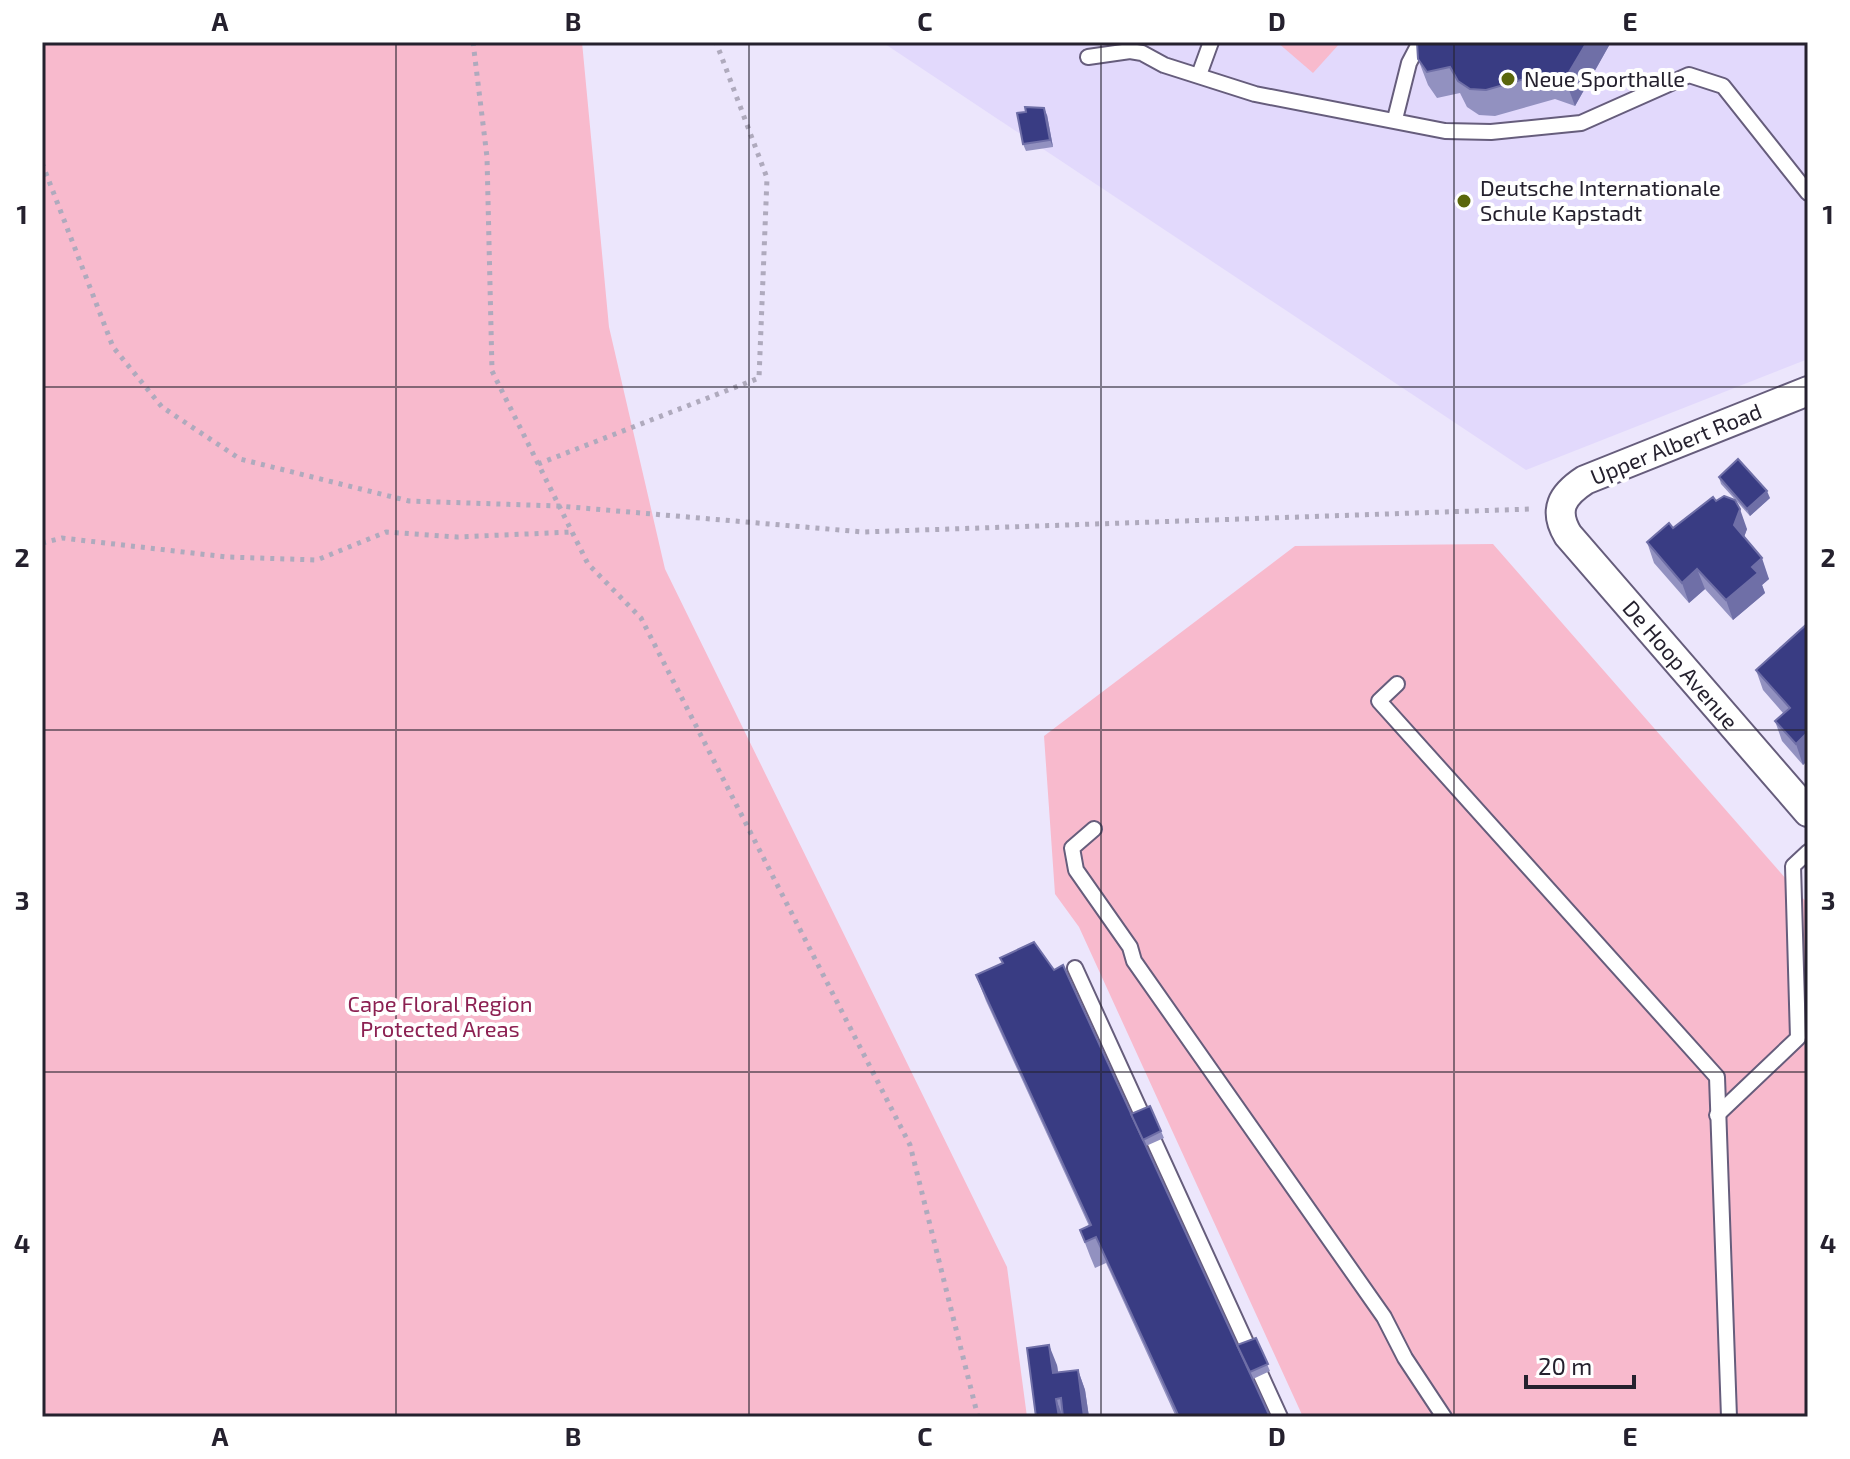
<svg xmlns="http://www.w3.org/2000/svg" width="1850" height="1459" font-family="'Exo 2',sans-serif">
	<rect width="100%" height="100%" fill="#ece6fc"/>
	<path fill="#e2d9fc" d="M882 42H1808V359L1526 470Z"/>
	<g fill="#f8bacd">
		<path d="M42 42H582L609 327 665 569 1007 1267 1027 1417H42Z"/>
		<path d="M1277 42H1341L1313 73Z"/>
		<path d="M1493 544 1808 904V1417H1303L1079 927 1055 894 1044 736 1295 546Z"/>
	</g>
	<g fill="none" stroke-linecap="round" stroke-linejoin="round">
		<g stroke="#665d7c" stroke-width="18">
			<g id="service">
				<path d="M1088 57 1130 51 1142 53 1164 65 1255 94 1445 131 1491 132 1581 123 1689 75 1723 86 1808 193"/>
				<path d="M1199 75 1211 42"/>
				<path d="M1395 119 1409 63 1420 42"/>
				<path d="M1397 684 1379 701 1717 1077 1729 1417"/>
				<path d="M1094 829 1072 848 1076 870 1130 947 1134 961 1384 1317 1405 1358 1444 1417"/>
				<path d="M1075 968 1280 1417"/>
				<path d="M1717 1115 1798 1038 1793 866 1808 852"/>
			</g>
		</g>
		<g stroke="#665d7c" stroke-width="32">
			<g id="minor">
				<path id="s1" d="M1808 391 1585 480C1562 495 1553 510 1568 535L1808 812"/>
			</g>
		</g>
		<g stroke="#afaabd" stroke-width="5" stroke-dasharray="4 6" stroke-linecap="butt">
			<path d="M473 42 487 157 492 371 588 564 641 618 910 1145 978 1417"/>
			<path d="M42 163 113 347 162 407 240 459 409 501 559 506 863 532 1531 509"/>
			<path d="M538 464 759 378 767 178 716 42"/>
			<path d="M42 543 62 538 227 557 317 560 386 532 457 537 572 532"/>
		</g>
		<use href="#service" stroke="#fff" stroke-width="14"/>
		<use href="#minor" stroke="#fff" stroke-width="28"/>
	</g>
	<g fill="#9291c0">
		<path d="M1417 42H1611L1575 106 1555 99 1495 116 1479 115 1467 107 1460 93 1437 98 1428 85 1418 59Z"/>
		<path d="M1047 115 1053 147 1026 151 1023 144Z"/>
		<path d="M1719 477 1770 498 1750 516 1721 484Z"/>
		<path d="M1716 501 1747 529 1744 537 1769 579 1762 585 1765 593 1733 620 1705 589 1689 603 1654 563 1647 542 1673 528Z"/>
		<path d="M1808 625V760L1803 765 1782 741 1775 721 1783 713 1763 690 1756 670Z"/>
		<path d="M976 975 1131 1114 1161 1131 1164 1138 1146 1146 1237 1345 1256 1338 1270 1371 1253 1379 1270 1417H1176L1106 1263 1095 1268 1090 1256 1080 1230 1089 1226 986 1001Z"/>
		<path d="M1057 1365 1058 1372 1078 1370 1085 1390 1089 1417H1036Z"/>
	</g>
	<g fill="#6f6fa7">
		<path d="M1587 42H1611L1575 106 1565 79Z"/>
		<path d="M1044 108 1047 115 1053 147 1050 140Z"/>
		<path d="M1767 491 1770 498 1750 516 1747 509Z"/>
		<path d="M1740 509 1747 529 1741 545 1734 525Z"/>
		<path d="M1762 558 1769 579 1762 585 1765 593 1733 620 1726 600 1752 567Z"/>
		<path d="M1697 569 1705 589 1689 603 1682 583Z"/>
		<path d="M1808 732V760L1803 765 1796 744Z"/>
		<path d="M1049 1345 1057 1365 1061 1393 1053 1373Z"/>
		<path d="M1078 1370 1085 1390 1089 1417H1084Z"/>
		<path d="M1056 1399 1063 1417H1059Z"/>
	</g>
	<g fill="#393c83" stroke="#6f6fa7" stroke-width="2">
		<path d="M1417 42H1587L1565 79 1545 73 1486 90 1470 89 1458 81 1450 67 1427 72 1418 59Z"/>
		<path d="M1025 107 1044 108 1050 140 1023 144 1017 113 1026 112Z"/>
		<path d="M1738 459 1767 491 1747 509 1719 477Z"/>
		<path d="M1724 496 1735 500 1740 509 1734 525 1762 558 1752 567 1758 573 1726 600 1697 569 1682 583 1647 542 1669 523 1673 528 1713 497 1716 501Z"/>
		<path d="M1807 624 1808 625V732L1796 744 1775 721 1790 708 1756 670Z"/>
		<path d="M1034 942 1054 970 1063 965 1270 1417H1179L1096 1237 1085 1242 1080 1230 1091 1225 976 975 1003 963 1000 958Z"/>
		<path d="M1150 1106 1161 1131 1143 1140 1131 1114Z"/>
		<path d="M1256 1338 1268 1364 1250 1372 1237 1345Z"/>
		<path d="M1049 1345 1053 1373 1078 1370 1084 1417H1063L1061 1398 1056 1399 1059 1417H1036L1027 1348Z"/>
	</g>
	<path fill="none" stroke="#25212e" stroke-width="2" stroke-opacity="0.55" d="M396 42V1417M749 42V1417M1101 42V1417M1454 42V1417M42 387H1808M42 730H1808M42 1072H1808"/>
	<g fill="#5a660b" stroke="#fff" stroke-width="3">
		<circle cx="1508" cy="79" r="8"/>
		<circle cx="1464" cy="201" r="8"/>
	</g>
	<g text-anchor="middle" stroke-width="8" stroke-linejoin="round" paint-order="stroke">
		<g font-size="22" fill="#25212e" stroke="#fff" text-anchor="start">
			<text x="1524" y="87">Neue Sporthalle</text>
			<text x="1480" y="196">Deutsche Internationale<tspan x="1480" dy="25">Schule Kapstadt</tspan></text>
		</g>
		<g font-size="22" fill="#25212e" stroke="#fff">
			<text transform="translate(1676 444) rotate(-22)" y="8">Upper Albert Road</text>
			<text dy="8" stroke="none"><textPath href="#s1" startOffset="478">De Hoop Avenue</textPath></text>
		</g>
		<g font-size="22" fill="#8c2152" stroke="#fff">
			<text x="440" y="1012">Cape Floral Region<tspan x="440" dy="25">Protected Areas</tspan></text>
		</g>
	</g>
	<rect width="1850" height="1459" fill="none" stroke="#ffffff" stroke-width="88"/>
	<path d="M1526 1375v12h108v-12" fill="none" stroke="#25212e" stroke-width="4"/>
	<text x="1538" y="1375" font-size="24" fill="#25212e" stroke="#ffffff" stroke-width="6" paint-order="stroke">20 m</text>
	<rect x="44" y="44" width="1762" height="1371" fill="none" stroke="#25212e" stroke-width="3"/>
	<g font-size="26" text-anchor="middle" font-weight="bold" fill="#25212e">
		<text x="220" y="31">A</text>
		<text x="573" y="31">B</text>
		<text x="925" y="31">C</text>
		<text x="1277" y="31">D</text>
		<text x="1630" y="31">E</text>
		<text x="22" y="224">1</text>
		<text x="1828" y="224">1</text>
		<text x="22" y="567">2</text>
		<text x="1828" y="567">2</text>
		<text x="22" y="910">3</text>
		<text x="1828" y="910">3</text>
		<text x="22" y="1253">4</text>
		<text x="1828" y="1253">4</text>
		<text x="220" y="1446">A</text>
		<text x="573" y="1446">B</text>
		<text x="925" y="1446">C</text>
		<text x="1277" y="1446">D</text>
		<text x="1630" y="1446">E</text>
	</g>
</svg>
